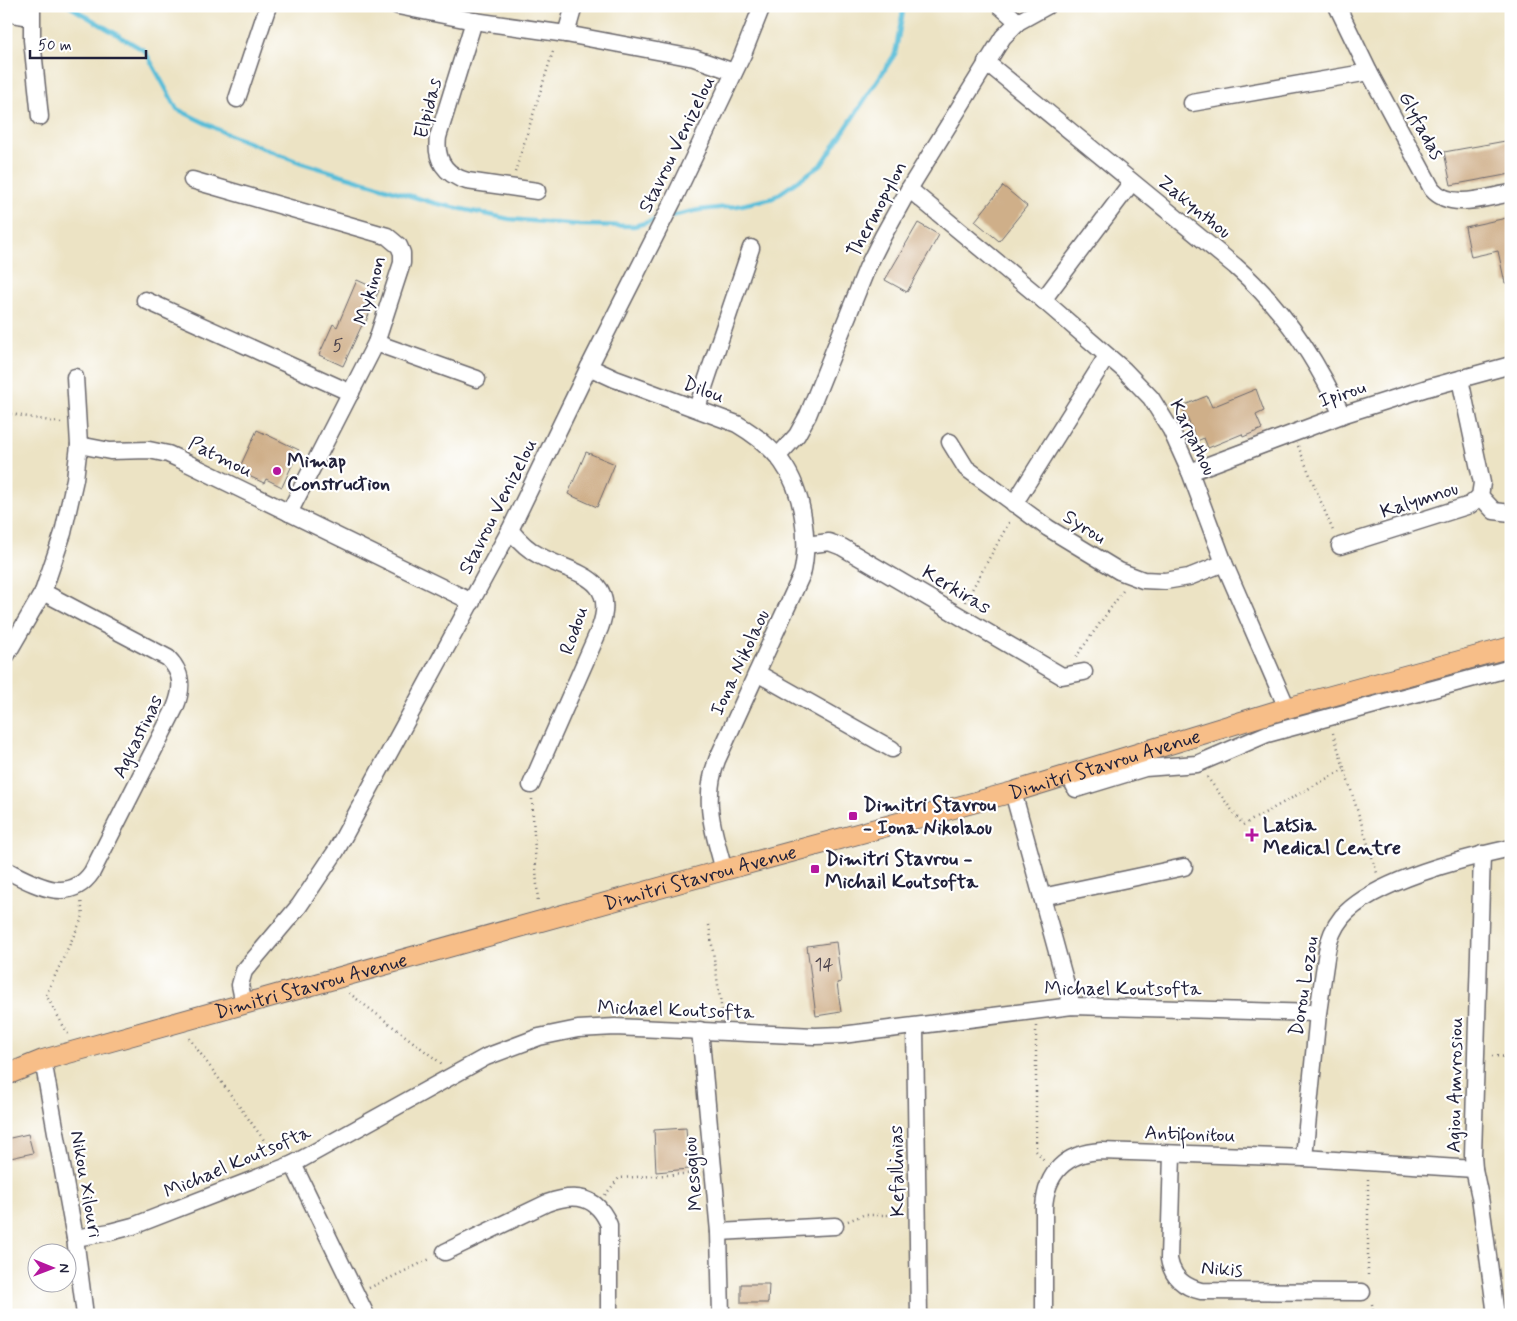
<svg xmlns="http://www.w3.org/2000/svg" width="1517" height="1321" font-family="Mynerve,sans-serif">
	<rect width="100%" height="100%" fill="#fff"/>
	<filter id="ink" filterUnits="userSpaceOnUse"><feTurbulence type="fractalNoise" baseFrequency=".02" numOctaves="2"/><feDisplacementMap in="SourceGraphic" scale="10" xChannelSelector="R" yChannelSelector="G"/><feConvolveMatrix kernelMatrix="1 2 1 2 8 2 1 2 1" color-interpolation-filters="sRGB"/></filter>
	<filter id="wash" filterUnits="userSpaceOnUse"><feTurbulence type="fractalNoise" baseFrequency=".0096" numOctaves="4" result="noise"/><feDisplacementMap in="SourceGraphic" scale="20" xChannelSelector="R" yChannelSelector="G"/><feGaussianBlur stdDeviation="1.12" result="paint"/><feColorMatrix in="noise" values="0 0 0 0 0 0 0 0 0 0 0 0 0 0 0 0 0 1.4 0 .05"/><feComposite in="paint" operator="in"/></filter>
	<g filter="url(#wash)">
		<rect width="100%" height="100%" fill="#ece3c4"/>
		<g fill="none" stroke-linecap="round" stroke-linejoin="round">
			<g stroke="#59bdd8" stroke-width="4.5">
				<path d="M69 6 145 51 177 109 227 134 299 162 434 203 509 219 579 225 634 226 659 219"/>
				<path d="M1505 6 1511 14"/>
				<path d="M671 216 699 210 737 206 773 198 822 164 895 54 904 6"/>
			</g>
		</g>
		<g id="blocks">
			<g fill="#cfaf89">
				<path d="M1511 140V174L1451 185 1444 152Z"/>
				<path d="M1003 186 1027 206 999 241 975 221Z"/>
				<path d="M1511 217V283H1505L1498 251 1471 257 1465 227Z"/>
				<path d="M918 223 939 235 907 292 885 280Z"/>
				<path d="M357 280 379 290 364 326 362 325 343 366 319 355 333 324 337 327Z"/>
				<path d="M1256 389 1264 411 1256 415 1262 429 1243 437 1242 434 1208 448 1204 438 1197 441 1182 406 1207 396 1212 407Z"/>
				<path d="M257 430 299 450 282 487 266 479 264 483 238 471Z"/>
				<path d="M586 452 615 464 597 507 568 494Z"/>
				<path d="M836 942 841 982 837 983 841 1012 816 1016 807 946Z"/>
				<path d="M686 1128 689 1169 656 1172 654 1130Z"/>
				<path d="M28 1134 33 1153 6 1159V1139Z"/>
				<path d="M741 1284H769L768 1303H741Z"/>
			</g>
		</g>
	</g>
	<g filter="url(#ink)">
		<use href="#blocks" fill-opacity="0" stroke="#69666b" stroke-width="1"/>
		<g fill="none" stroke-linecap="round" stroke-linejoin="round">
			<g stroke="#69666b" stroke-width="19">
				<g id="minor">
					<path d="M32 6V40L40 117"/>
					<path d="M398 6 474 21 566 34 694 58 734 72"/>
					<path d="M1000 6 1018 22"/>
					<path d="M1337 6 1369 72 1432 189C1451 211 1486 197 1511 193"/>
					<path d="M6 13 31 17"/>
					<path d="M474 21 438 137C435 160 445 175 467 181L537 191"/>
					<path d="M566 34 574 6"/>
					<path d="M986 62 1235 266C1282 307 1316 358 1342 415"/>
					<path d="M237 99 268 6"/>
					<path d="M1192 103 1369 72"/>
					<path d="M192 180 387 236 399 246 402 253V263L376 343 289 513"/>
					<path d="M909 189 1043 300 1124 370 1151 398 1171 430 1190 472 1224 563 1287 708"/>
					<path d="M145 300 351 393"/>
					<path d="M1043 300 1132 182"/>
					<path d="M376 343 477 379"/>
					<path d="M589 367 615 379 737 424C776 447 796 472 803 517 806 536 807 554 802 574L717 760C702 800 713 830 724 870"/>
					<path d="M697 408 751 248"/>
					<path d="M950 442 966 468 1048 528 1119 571 1143 580 1165 581 1189 577 1224 563"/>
					<path d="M79 445 110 451 149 450 168 454 179 459 472 602"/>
					<path d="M778 456 797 435 808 415 867 268 883 236 909 189 1003 37 1018 22 1047 6"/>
					<path d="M1190 472 1342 415 1427 388 1511 365"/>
					<path d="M1480 496 1494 511 1511 513"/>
					<path d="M1014 504 1107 356"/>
					<path d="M510 530C519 541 528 550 540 556 573 574 619 576 600 628L531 785"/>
					<path d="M806 545 829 542 842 547 1062 676 1084 672"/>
					<path d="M1340 546 1470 505 1480 496 1482 483 1460 379"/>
					<path d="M6 656 43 592 63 533 75 479 79 445 75 377"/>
					<path d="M757 673 892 749"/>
					<path d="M1069 775 1076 789 1145 768 1197 764 1267 734 1511 668"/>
					<path d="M1013 792 1072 1006"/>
					<path d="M1482 854 1473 1155 1474 1169 1480 1197 1496 1315"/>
					<path d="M6 870C34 884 69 906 92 872L175 708C183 689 183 673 168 658L43 592"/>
					<path d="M1042 897 1184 867"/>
					<path d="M244 1004 240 985 244 971 299 906 336 851 510 530 589 367 673 201 743 54 762 6"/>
					<path d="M915 1027 919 1315"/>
					<path d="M700 1030 719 1232 721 1315"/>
					<path d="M43 1060 75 1238 85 1315"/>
					<path d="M1172 1154 1169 1259C1172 1277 1184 1287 1201 1291L1362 1292"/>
					<path d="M1304 1158 1318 1013 1327 951C1329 939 1334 927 1342 917 1373 881 1465 858 1511 848"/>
					<path d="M293 1164 366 1315"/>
					<path d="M719 1232 835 1226"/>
					<path d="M75 1238 110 1232 133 1226 293 1164 486 1057 539 1037 578 1029 615 1027 815 1036 842 1035 1072 1006 1318 1013"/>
					<path d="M445 1252 547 1203C575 1193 597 1195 609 1225V1315"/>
					<path d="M1044 1315V1208C1046 1172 1066 1153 1101 1151L1304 1158 1474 1169"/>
				</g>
			</g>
			<g stroke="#69666b" stroke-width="22">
				<g id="major">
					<path id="s1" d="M6 1075 43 1060 724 870 1013 792 1287 708 1511 647"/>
				</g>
			</g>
			<g stroke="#69666b" stroke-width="2.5" stroke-dasharray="1 4" stroke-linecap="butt">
				<path d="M515 172 554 48"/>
				<path d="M6 413 61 423"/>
				<path d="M1298 446 1333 531"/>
				<path d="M965 602 1011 519"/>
				<path d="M1076 657 1125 588"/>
				<path d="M1333 733 1377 873"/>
				<path d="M1207 777 1243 825 1344 769"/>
				<path d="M532 799 538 903"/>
				<path d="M709 925 723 1018"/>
				<path d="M349 993 442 1064"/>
				<path d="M1036 1026V1151L1044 1160"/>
				<path d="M68 1034 46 995 83 916 81 900"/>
				<path d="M189 1038 275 1155"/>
				<path d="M1492 1056 1511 1057"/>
				<path d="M1368 1179V1278"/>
				<path d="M605 1195 619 1178 699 1173"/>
				<path d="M848 1221 863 1215H901"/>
				<path d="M369 1288 432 1258"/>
				<path d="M1372 1304 1374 1315"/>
			</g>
			<use href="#minor" stroke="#fff" stroke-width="16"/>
			<use href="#major" stroke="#f7be88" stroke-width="20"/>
		</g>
	</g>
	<g fill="#b5179e" stroke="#fff" stroke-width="2">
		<circle cx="277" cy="471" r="5"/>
		<rect x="848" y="811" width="10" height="10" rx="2.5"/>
		<path d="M1249.5 827.5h5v5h5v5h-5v5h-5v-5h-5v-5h5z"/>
		<rect x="810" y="864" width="10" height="10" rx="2.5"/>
	</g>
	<g text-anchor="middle" stroke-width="4.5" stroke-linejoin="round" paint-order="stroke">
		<g font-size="18" fill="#4d454e">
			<text x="338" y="351">5</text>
			<text x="824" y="970">14</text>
		</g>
		<g font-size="20" fill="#22223b" stroke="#fff">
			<text transform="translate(427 108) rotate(-76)" y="7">Elpidas</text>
			<text transform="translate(1422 125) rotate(62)" y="7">Glyfadas</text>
			<text transform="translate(676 144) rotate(-64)" y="7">Stavrou Venizelou</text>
			<text transform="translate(1195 206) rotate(39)" y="7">Zakynthou</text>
			<text transform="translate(876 209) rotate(-62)" y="7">Thermopylon</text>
			<text transform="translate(369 290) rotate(-74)" y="7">Mykinon</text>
			<text transform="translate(704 389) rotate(20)" y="7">Dilou</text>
			<text transform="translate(1342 393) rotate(-19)" y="7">Ipirou</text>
			<text transform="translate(1194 437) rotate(64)" y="7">Karpathou</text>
			<text transform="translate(221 456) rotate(26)" y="7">Patmou</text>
			<text transform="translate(1419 499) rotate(-18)" y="7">Kalymnou</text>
			<text transform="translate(497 506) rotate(-63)" y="7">Stavrou Venizelou</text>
			<text transform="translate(1085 526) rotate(32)" y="7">Syrou</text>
			<text transform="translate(957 589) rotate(31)" y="7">Kerkiras</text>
			<text transform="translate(573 630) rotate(-71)" y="7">Rodou</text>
			<text transform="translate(739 662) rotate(-65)" y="7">Iona Nikolaou</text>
			<text transform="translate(137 736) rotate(-64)" y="7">Agkastinas</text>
			<text dy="7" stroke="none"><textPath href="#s1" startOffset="1142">Dimitri Stavrou Avenue</textPath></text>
			<text dy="7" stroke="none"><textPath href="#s1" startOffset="722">Dimitri Stavrou Avenue</textPath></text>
			<text dy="7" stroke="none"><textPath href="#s1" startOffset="318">Dimitri Stavrou Avenue</textPath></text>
			<text transform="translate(1303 986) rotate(-81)" y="7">Dorou Lozou</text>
			<text x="1123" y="995">Michael Koutsofta</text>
			<text transform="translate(676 1009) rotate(2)" y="7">Michael Koutsofta</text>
			<text transform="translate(1454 1085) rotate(-89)" y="7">Agiou Amvrosiou</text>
			<text transform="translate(1190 1133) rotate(2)" y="7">Antifonitou</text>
			<text transform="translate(237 1161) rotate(-23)" y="7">Michael Koutsofta</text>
			<text transform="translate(896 1171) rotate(-91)" y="7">Kefallinias</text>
			<text transform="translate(692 1174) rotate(-95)" y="7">Mesogiou</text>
			<text transform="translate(87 1184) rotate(80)" y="7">Nikou Xilouri</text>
			<text transform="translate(1222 1268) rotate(4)" y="7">Nikis</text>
		</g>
		<g font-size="20" font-weight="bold" fill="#22223b" stroke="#fff" text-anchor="start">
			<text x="287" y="467">Mimap<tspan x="287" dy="23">Construction</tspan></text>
			<text x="863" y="811">Dimitri Stavrou<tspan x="863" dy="23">- Iona Nikolaou</tspan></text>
			<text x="1263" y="831">Latsia<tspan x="1263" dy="23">Medical Centre</tspan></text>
			<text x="825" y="865">Dimitri Stavrou -<tspan x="825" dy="23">Michail Koutsofta</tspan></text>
		</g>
	</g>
	<rect width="1517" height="1321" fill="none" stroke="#fff" stroke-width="25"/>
	<g transform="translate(52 1268) rotate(91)"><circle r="24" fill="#ffffff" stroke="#a7a7b1"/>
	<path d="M0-4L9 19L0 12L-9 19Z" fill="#b5179e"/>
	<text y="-8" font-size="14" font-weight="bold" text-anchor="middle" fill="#22223b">N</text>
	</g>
	<path d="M30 50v8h116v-8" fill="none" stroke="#22223b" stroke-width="2.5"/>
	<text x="38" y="50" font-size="15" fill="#22223b" stroke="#ffffff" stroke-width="4" paint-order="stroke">50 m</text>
</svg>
